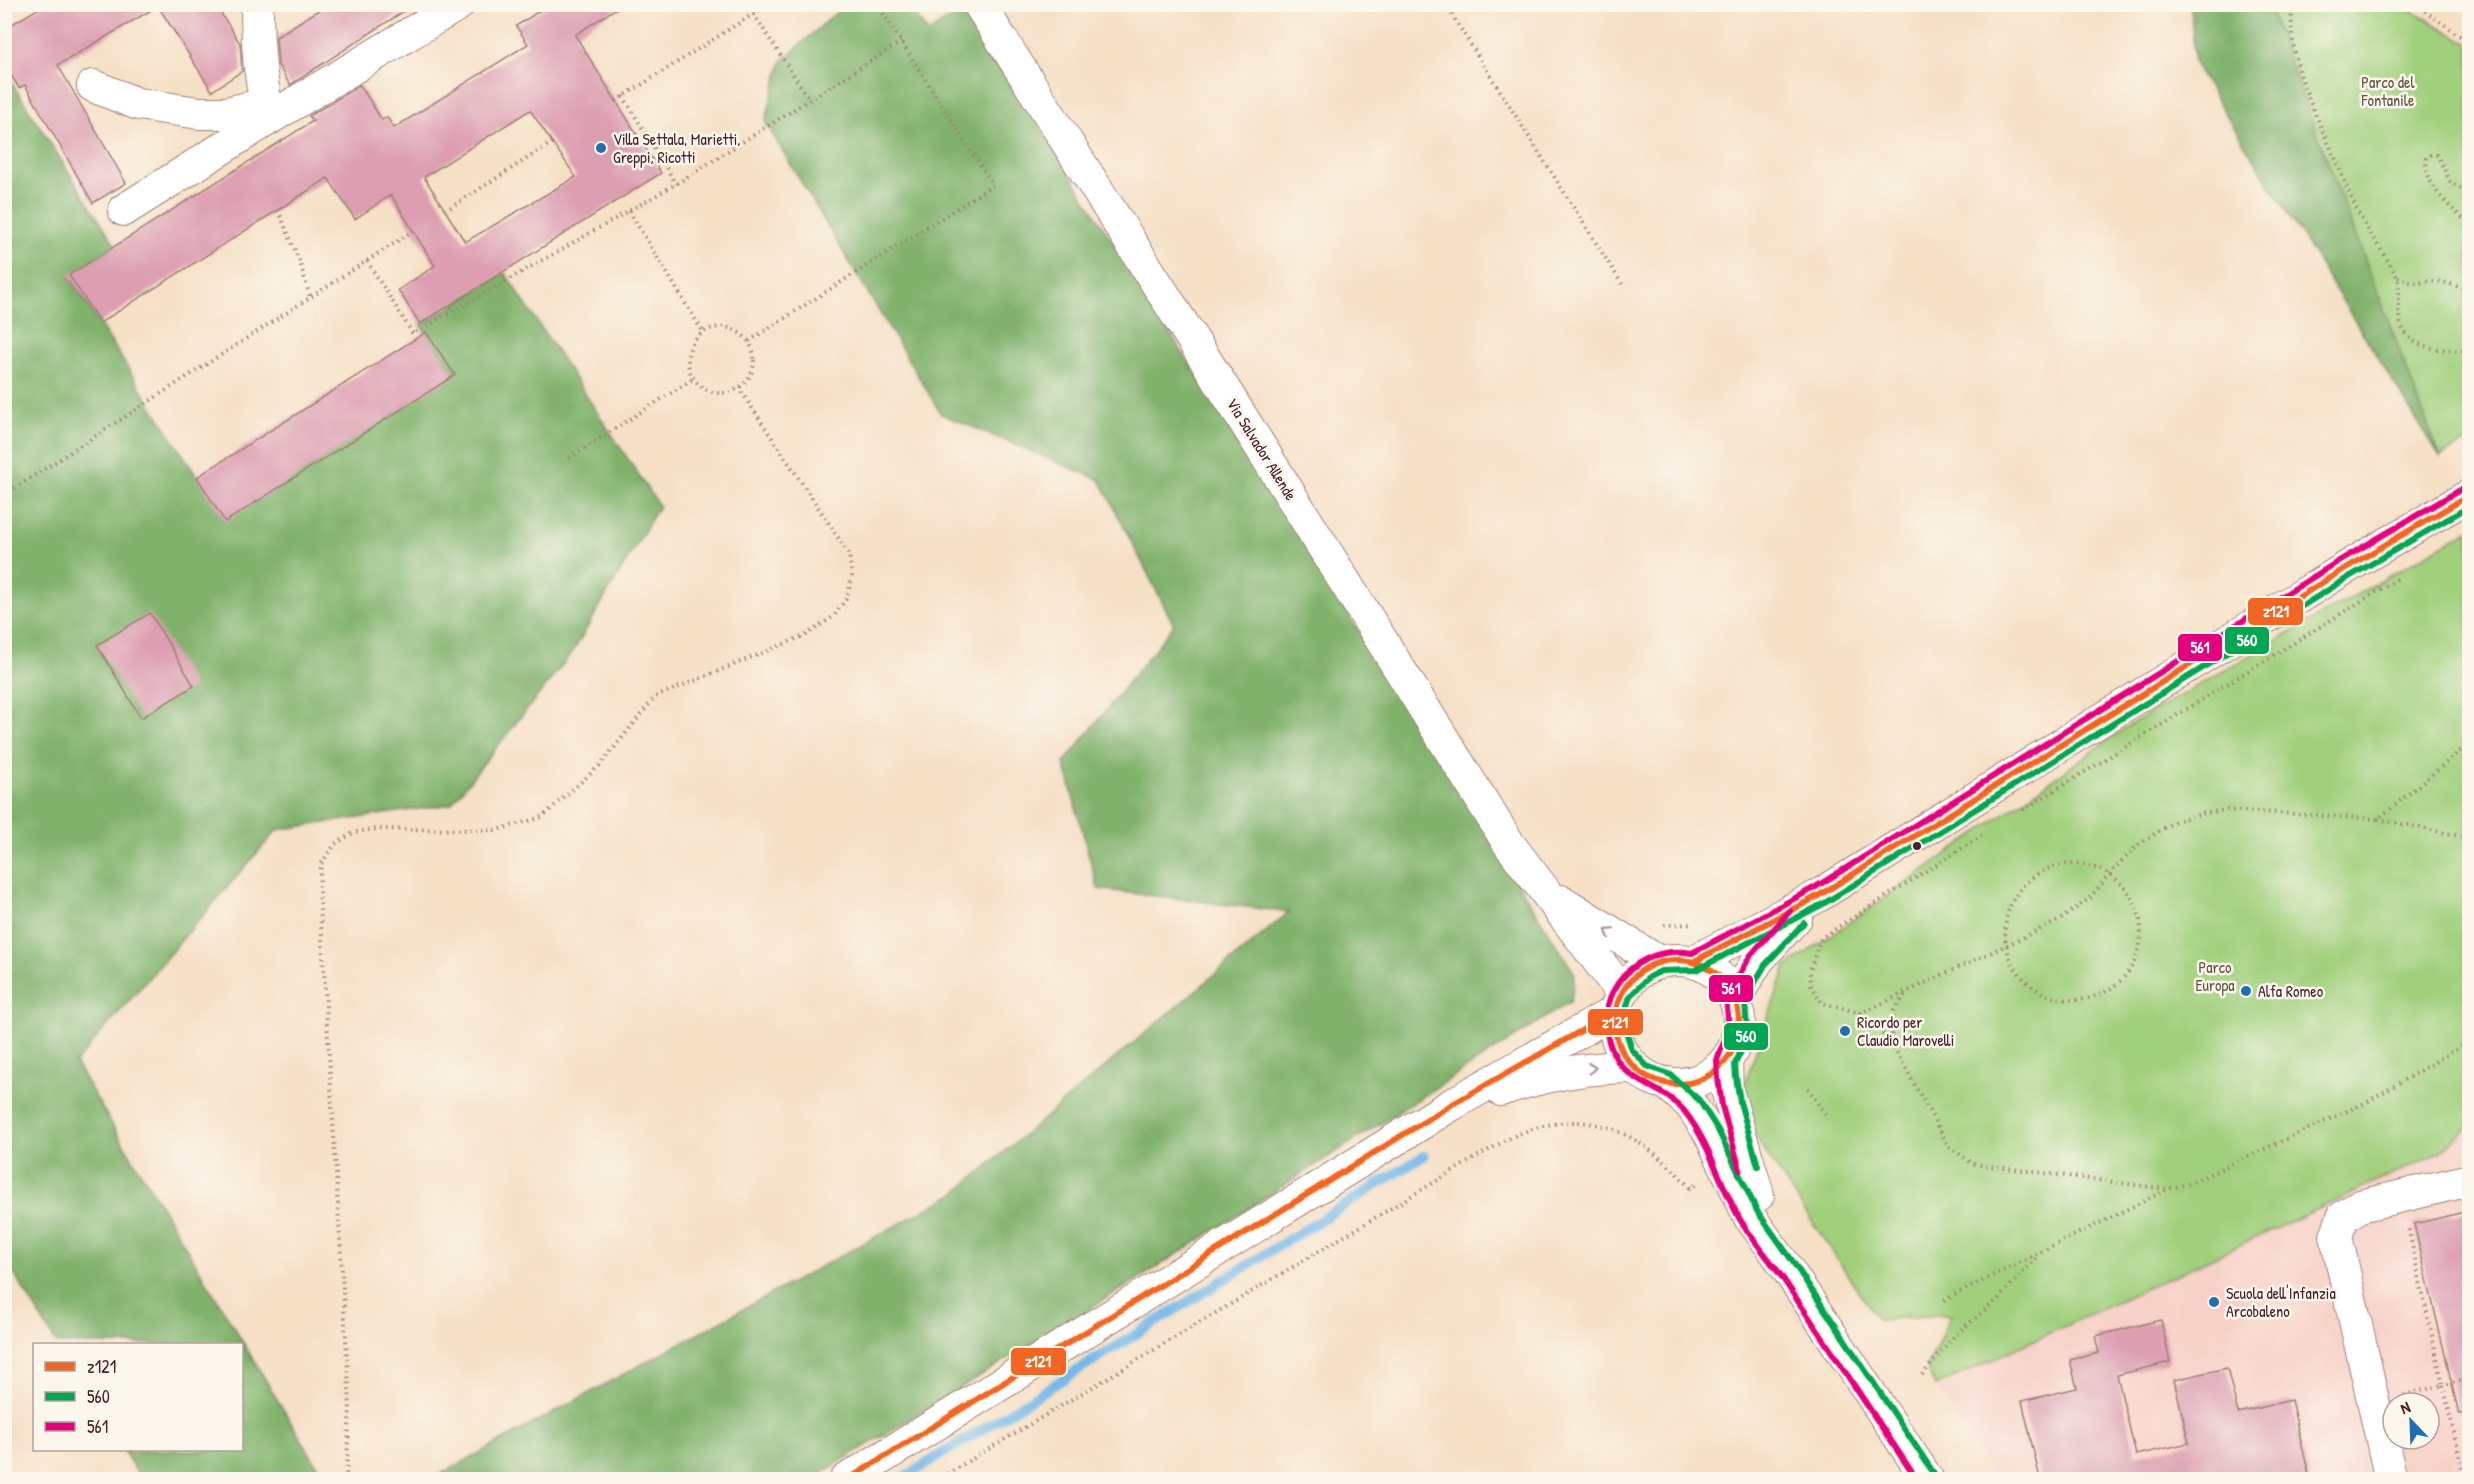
<svg xmlns="http://www.w3.org/2000/svg" width="2474" height="1484" font-family="'Patrick Hand',sans-serif">
	<rect width="100%" height="100%" fill="#fbf7ec"/>
	<filter id="ink" filterUnits="userSpaceOnUse"><feTurbulence type="fractalNoise" baseFrequency=".0167" numOctaves="2"/><feDisplacementMap in="SourceGraphic" scale="12" xChannelSelector="R" yChannelSelector="G"/><feConvolveMatrix kernelMatrix="1 2 1 2 8 2 1 2 1" color-interpolation-filters="sRGB"/></filter>
	<filter id="wash" filterUnits="userSpaceOnUse"><feTurbulence type="fractalNoise" baseFrequency=".008" numOctaves="4" result="noise"/><feDisplacementMap in="SourceGraphic" scale="24" xChannelSelector="R" yChannelSelector="G"/><feGaussianBlur stdDeviation="1.35" result="paint"/><feColorMatrix in="noise" values="0 0 0 0 0 0 0 0 0 0 0 0 0 0 0 0 0 1.4 0 .05"/><feComposite in="paint" operator="in"/></filter>
	<g filter="url(#wash)">
		<rect width="100%" height="100%" fill="#f6e0c6"/>
		<path fill="#f7d1c8" fill-rule="evenodd" d="M2469 1126V1479H1996L1935 1386 2439 1153ZM2393 1403H2429V1439H2393Z"/>
		<g fill="#a1d07d" stroke="#767854" stroke-width="1.5">
			<path d="M2268 5H2403L2469 44V440L2440 457Z"/>
			<path d="M2469 530 2470 1126 2439 1153 1935 1386 1927 1368 1951 1314 1878 1320 1760 1144 1737 1105 1786 967 2133 723Z"/>
		</g>
		<g fill="#80b26c" stroke="#65684c" stroke-width="1.5">
			<path d="M845 5H909L928 33 965 8 1575 974 1571 1001 1154 1269 812 1479 430 1480 954 1194 1289 912 1098 889 1064 763 1174 625 1100 480 941 414 765 122 782 61Z"/>
			<path d="M2191 5H2268L2440 457 2194 63Z"/>
			<path d="M4 71 116 246 69 276 225 521 454 375 421 325 505 273 659 506 572 653 451 804 277 830 75 1063 325 1479H141L123 1450H242V1344H57L5 1259Z"/>
		</g>
		<g fill="none" stroke-linecap="round" stroke-linejoin="round">
			<path stroke="#73b8e9" stroke-width="10" d="M900 1480 1424 1156"/>
		</g>
		<g id="blocks">
			<g fill="#dc9eb0" fill-rule="evenodd">
				<path d="M46 4H215L240 43 242 71 212 91 158 6 58 65 126 183 93 203 25 85 19 88 4 64V29Z"/>
				<path d="M328 4H415L290 85 278 65 276 37Z"/>
				<path d="M550 4H623L575 35 661 173 420 324 398 290 435 266 391 195 355 219 328 178 100 323 69 275 313 121 309 116 360 85 382 120 387 117 394 128 528 44 516 26ZM530 110 576 177 465 242 424 177Z"/>
				<path d="M426 332 455 375 225 522 197 477Z"/>
				<path d="M150 613 194 686 141 718 97 645Z"/>
				<path d="M2469 1211V1413L2459 1414 2414 1224Z"/>
				<path d="M2161 1320 2170 1362 2117 1375 2136 1455 2189 1443 2174 1380 2227 1368 2238 1413 2291 1400 2310 1479H2040L2022 1401 2077 1388 2070 1360 2099 1353 2095 1336Z"/>
			</g>
		</g>
	</g>
	<g filter="url(#ink)">
		<use href="#blocks" fill-opacity="0" stroke="#a08078" stroke-width="1.5"/>
		<g fill="none" stroke-linecap="round" stroke-linejoin="round">
			<g stroke="#a08078" stroke-width="34">
				<g id="minor">
					<path d="M257 4C257 42 259 82 270 118"/>
					<path d="M979 4 1231 400 1509 844 1622 992"/>
					<path d="M93 86 138 104 199 113H226L265 104"/>
					<path d="M124 210 270 118 459 4"/>
					<path d="M1561 901 1659 962"/>
					<circle cx="1677" cy="1022" r="62"/>
					<path d="M1693 962 1818 896 2344 569 2470 495"/>
					<path d="M1735 998 1758 960 1796 918"/>
					<path d="M1726 1061 1727 1090 1758 1195"/>
					<path d="M1666 1083 1691 1105 1710 1134 1749 1216 1784 1264 1928 1480"/>
					<path d="M1501 1090C1544 1075 1588 1067 1634 1067"/>
					<path d="M846 1480 1451 1105 1616 1011"/>
					<path d="M2391 1480 2336 1236 2343 1217 2360 1206 2470 1180"/>
				</g>
			</g>
			<g stroke="#a08078" stroke-width="4" stroke-dasharray="1.5 4.5" stroke-linecap="butt">
				<path d="M747 4 809 99"/>
				<path d="M1445 4 1622 284"/>
				<path d="M2293 4C2285 55 2313 109 2333 153 2341 173 2349 193 2358 212 2369 234 2385 253 2396 275 2405 295 2391 319 2408 336 2423 351 2450 350 2470 351"/>
				<path d="M2415 4 2470 43"/>
				<path d="M623 96 676 184"/>
				<path d="M616 101 769 4"/>
				<path d="M2470 196 2450 181 2437 155 2432 154 2426 158C2425 187 2449 207 2470 224"/>
				<path d="M278 210 300 262 310 297"/>
				<path d="M445 211 553 142"/>
				<path d="M629 211 703 332"/>
				<path d="M367 261 413 334 676 184 901 42"/>
				<path d="M2398 277C2420 288 2416 280 2436 281 2448 282 2459 287 2470 292"/>
				<circle cx="721" cy="360" r="33"/>
				<path d="M749 341 993 185 877 4"/>
				<path d="M569 458 693 379"/>
				<path d="M4 495 413 231"/>
				<path d="M2470 743 2378 819 2227 810 2200 814 2174 822 2140 843 2112 871 2090 898 2058 921 1861 1013 1891 1042 1949 1147 1974 1164 2167 1189 2188 1184 2367 1102 2470 1041"/>
				<path d="M2023 810 2399 578"/>
				<path d="M2378 819 2470 838"/>
				<circle cx="2073" cy="932" r="68"/>
				<path d="M1664 925 1693 924"/>
				<path d="M1861 1013 1822 1003 1811 985 1810 970 1821 938 1983 835"/>
				<path d="M1891 1041 1894 1011 1905 995"/>
				<path d="M1808 1088 1826 1116"/>
				<path d="M1944 1300 2166 1190"/>
				<path d="M1922 1375 1956 1334 1997 1300 2038 1256"/>
				<path d="M2404 1395 2443 1385 2408 1227"/>
				<path d="M346 1480 350 1406 319 888 321 864 335 844 355 832 378 829 497 830 542 817 600 765 655 697 806 635 834 616 847 598 852 576 849 554 739 388"/>
				<path d="M937 1480 1478 1156C1491 1149 1505 1140 1519 1134 1591 1104 1642 1134 1690 1188L1697 1184"/>
				<path d="M2465 1480 2443 1385 2470 1379"/>
			</g>
			<use href="#minor" stroke="#fff" stroke-width="32"/>
			<g stroke="#fbf7ec" stroke-width="10">
				<g id="bus-1">
					<circle cx="1677" cy="1022" r="62"/>
					<path d="M1693 962 1818 896 2344 569 2470 495"/>
					<path d="M847 1480 1451 1105 1616 1011"/>
				</g>
			</g>
			<g stroke="#fbf7ec" stroke-width="10">
				<g id="bus-2">
					<path d="M1758 1166 1740 1102 1736 1077 1735 1064 1744 1045 1747 1031 1745 1000 1765 965 1804 923"/>
					<path d="M1935 1475 1791 1259 1757 1211 1718 1130 1699 1100 1671 1075 1647 1066 1632 1050 1624 1025 1625 1013 1630 996 1649 977 1661 971 1696 970 1823 904 2349 577 2470 506"/>
				</g>
			</g>
			<g stroke="#fbf7ec" stroke-width="10">
				<g id="bus-3">
					<path d="M1740 1170 1722 1106 1718 1078 1717 1060 1729 1029 1726 997 1751 955 1790 911"/>
					<path d="M1917 1480C1873 1414 1830 1349 1786 1283 1772 1262 1754 1242 1741 1221 1720 1186 1711 1145 1685 1112 1661 1082 1624 1087 1610 1045 1592 992 1639 943 1692 953L1814 888 2339 561 2465 487"/>
				</g>
			</g>
			<use href="#bus-1" stroke="#f26522" stroke-width="6"/>
			<use href="#bus-2" stroke="#00a651" stroke-width="6"/>
			<use href="#bus-3" stroke="#e5007d" stroke-width="6"/>
		</g>
		<defs><path id="oneway-chevron" d="M-2-3.5L2.5 0L-2 3.5" fill="none" stroke-width="1.6" stroke-linecap="round" stroke-linejoin="round" transform="scale(1.5)"/></defs>
		<g stroke="#ae9aa0">
			<use href="#oneway-chevron" transform="translate(1609 932) rotate(-148)"/>
			<use href="#oneway-chevron" transform="translate(1592 1068) rotate(-7)"/>
		</g>
	</g>
	<g fill="#1f6fb2" stroke="#fbf7ec" stroke-width="2">
		<circle cx="601" cy="148" r="6"/>
		<circle cx="2246" cy="991" r="6"/>
		<circle cx="1845" cy="1031" r="6"/>
		<circle cx="2214" cy="1302" r="6"/>
	</g>
	<circle fill="#4a1f2b" stroke="#fbf7ec" stroke-width="2" cx="1917" cy="846" r="5"/>
	<g text-anchor="middle" stroke-width="5" stroke-linejoin="round" paint-order="stroke">
		<g font-size="16" fill="#645444" stroke="#fbf7ec">
			<text x="2388" y="88">Parco del<tspan x="2388" dy="18">Fontanile</tspan></text>
			<text x="2215" y="973">Parco<tspan x="2215" dy="18">Europa</tspan></text>
		</g>
		<g font-size="16" fill="#4a1f2b" stroke="#fbf7ec" text-anchor="start">
			<text x="613" y="145">Villa Settala, Marietti,<tspan x="613" dy="18">Greppi, Ricotti</tspan></text>
			<text x="2258" y="997">Alfa Romeo</text>
			<text x="1857" y="1028">Ricordo per<tspan x="1857" dy="18">Claudio Marovelli</tspan></text>
			<text x="2226" y="1299">Scuola dell'Infanzia<tspan x="2226" dy="18">Arcobaleno</tspan></text>
		</g>
		<g font-size="16" fill="#4a1f2b" stroke="#fbf7ec">
			<text transform="translate(1262 449) rotate(58)" y="6">Via Salvador Allende</text>
		</g>
	</g>
	<g stroke="#fbf7ec" stroke-width="2">
		<rect x="2247" y="597" width="57" height="29" rx="6" fill="#f26522"/>
		<rect x="2224" y="626" width="46" height="29" rx="6" fill="#00a651"/>
		<rect x="2177" y="633" width="46" height="29" rx="6" fill="#e5007d"/>
		<rect x="1708" y="974" width="46" height="29" rx="6" fill="#e5007d"/>
		<rect x="1587" y="1008" width="57" height="28" rx="6" fill="#f26522"/>
		<rect x="1723" y="1022" width="46" height="29" rx="6" fill="#00a651"/>
		<rect x="1010" y="1347" width="57" height="29" rx="6" fill="#f26522"/>
	</g>
	<g font-size="16" text-anchor="middle" font-weight="bold" fill="#fff">
		<text x="2276" y="617">z121</text>
		<text x="2247" y="646">560</text>
		<text x="2200" y="653">561</text>
		<text x="1731" y="994">561</text>
		<text x="1615" y="1028">z121</text>
		<text x="1746" y="1042">560</text>
		<text x="1038" y="1367">z121</text>
	</g>
	<rect width="2474" height="1484" fill="none" stroke="#fbf7ec" stroke-width="24"/>
	<rect x="33" y="1343" width="210" height="108" fill="#fbf7ec" stroke="#b4a19f" stroke-width="1.5"/>
	<rect x="45" y="1362" width="30" height="9" fill="#f26522" stroke="#b4a19f" stroke-width="1.5"/>
	<text x="87" y="1373" font-size="18" fill="#4a1f2b">z121</text>
	<rect x="45" y="1392" width="30" height="9" fill="#00a651" stroke="#b4a19f" stroke-width="1.5"/>
	<text x="87" y="1403" font-size="18" fill="#4a1f2b">560</text>
	<rect x="45" y="1422" width="30" height="9" fill="#e5007d" stroke="#b4a19f" stroke-width="1.5"/>
	<text x="87" y="1433" font-size="18" fill="#4a1f2b">561</text>
	<g transform="translate(2411 1421) rotate(337)"><circle r="28" fill="#fbf7ec" stroke="#b4a19f" stroke-width="1.5"/>
	<path d="M0-4.5L10 22L0 15L-10 22Z" fill="#1f6fb2"/>
	<text y="-9" font-size="16" font-weight="bold" text-anchor="middle" fill="#4a1f2b">N</text>
	</g>
</svg>
